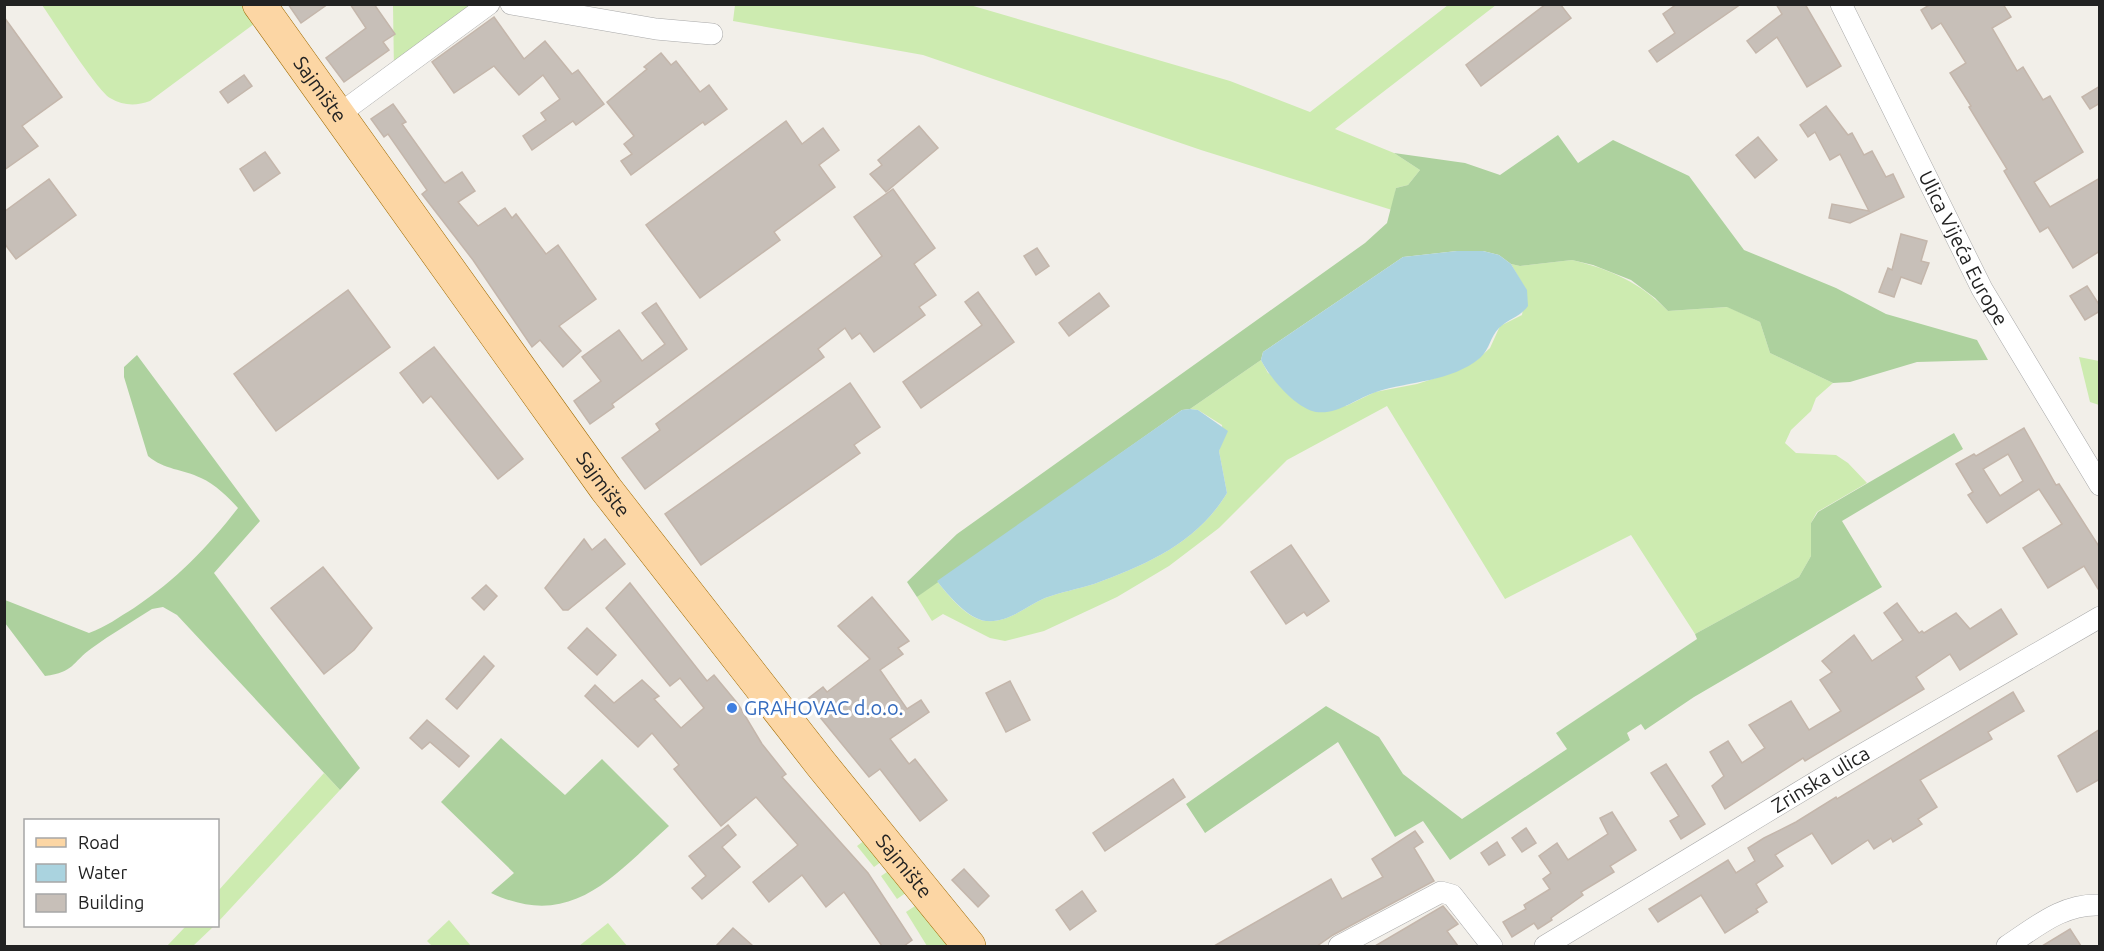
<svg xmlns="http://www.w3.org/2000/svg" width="2104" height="951" font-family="Ubuntu,sans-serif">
	<rect width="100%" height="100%" fill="#f2efe9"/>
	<g fill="#cdebb0">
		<path d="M259 4 266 15 150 101C136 106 124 106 110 98 96 89 54 22 42 5Z"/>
		<path d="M393 5H489L394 72Z"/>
		<path d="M735 5H970L1230 81 1310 112 1448 5H1496L1335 129 1394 153 1420 170 1408 185 1396 188 1392 210 1201 150 923 55 733 21Z"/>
		<path d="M1572 260C1610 269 1641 283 1668 311L1728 307 1760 322 1770 353 1833 383 1816 398 1811 411 1791 430 1785 443 1796 453 1836 455 1848 463 1867 483 1817 512 1811 523V556L1799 577 1695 634 1631 535 1505 599 1387 406 1287 460 1219 528 1169 566 1117 597 1044 631 1005 641 990 638 943 614 932 621 917 597 937 581C948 595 967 619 986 621 1009 623 1026 606 1045 598 1061 592 1078 589 1094 584 1146 565 1197 543 1227 493L1219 451 1223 437 1222 425 1198 410 1190 409 1261 360 1268 373 1346 406 1375 392 1417 384 1451 373 1478 359 1490 348 1500 326 1522 315 1526 290 1511 264 1520 266Z"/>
		<path d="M2079 357 2099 361V405L2090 402Z"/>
		<path d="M324 773 340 790 218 922V891Z"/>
		<path d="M869 837 885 859 874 867 857 846Z"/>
		<path d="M893 868 910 890 897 899 881 876Z"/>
		<path d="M921 902 954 946H927L906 912Z"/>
		<path d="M449 920 471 946H432L427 941Z"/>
		<path d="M608 923 627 946H579Z"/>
		<path d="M186 926H214L193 946H167Z"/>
	</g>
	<g fill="#add19e">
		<path d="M1558 135 1578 163 1613 140 1689 176 1744 250 1836 288 1886 314 1977 340 1988 360 1917 362 1850 382 1833 383 1770 353 1760 322 1727 307 1668 311 1655 298 1631 280 1593 265 1572 260 1520 266 1511 264 1499 255 1483 251H1457L1403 257 1263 352 1261 360 1190 409 1182 410 917 597 907 582 957 534 1365 243 1387 223 1396 188 1408 185 1420 170 1394 153 1465 163 1500 175Z"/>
		<path d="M137 355 260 521 214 573 360 768 340 790 177 615 163 607 152 609C132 622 111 634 92 648 71 663 75 672 45 676L5 623V600L89 633C106 627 119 617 134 608 177 579 206 549 238 508 228 497 215 484 201 478 183 469 164 470 148 456L124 377V367Z"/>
		<path d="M1954 433 1963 449 1842 521 1882 587 1694 697 1645 730 1641 724 1627 733 1630 740 1450 860 1423 821 1395 837 1338 742 1205 833 1186 804 1326 706 1379 737 1403 774 1462 819 1567 749 1556 733 1697 639 1695 634 1799 577 1811 556V523L1818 512Z"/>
		<path d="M501 738 565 795 602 759 669 826C613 876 572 931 491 893L514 873 441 802Z"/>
	</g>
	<g fill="#aad3df">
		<path d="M1457 251H1483L1499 255 1511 264 1527 290 1528 306C1520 317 1508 319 1499 328 1490 337 1490 349 1480 358 1451 382 1410 381 1376 392 1357 398 1338 415 1316 412 1295 408 1270 378 1261 360L1263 352 1403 257Z"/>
		<path d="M1190 409 1198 410 1228 431 1219 451 1227 493C1197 543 1146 565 1094 584 1078 589 1061 592 1045 598 1026 606 1009 623 986 621 968 619 948 595 937 581L1182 410Z"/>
	</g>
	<g fill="#c7bfb8" stroke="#c4b6ab" stroke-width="1.5" fill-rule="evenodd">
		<path d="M288 4H328L301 23Z"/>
		<path d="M350 4H374L395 34 383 42 389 50 344 82 326 58 366 28Z"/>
		<path d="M1546 4H1560L1571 18 1481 86 1466 65Z"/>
		<path d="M1677 4H1741L1657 62 1649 51 1675 33 1663 14Z"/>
		<path d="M1776 4H1805L1841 66 1807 87 1777 37 1756 53 1747 41 1782 14Z"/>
		<path d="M1931 4H2003L2011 17 1992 28 2017 71 2023 67 2043 100 2050 96 2083 152 2034 182 2050 207 2100 178V251L2073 268 2048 227 2040 232 2004 171 2007 169 1969 107 1971 106 1950 73 1966 63 1941 23 1932 29 1921 10Z"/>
		<path d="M4 17 62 97 22 126 38 146 4 170Z"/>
		<path d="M494 17 524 59 545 41 572 74 578 70 604 104 576 125 573 121 532 150 523 136 546 120 541 113 560 99 543 75 519 95 494 66 454 93 432 62Z"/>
		<path d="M661 53 671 65 676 61 700 92 709 85 727 109 705 125 703 122 631 175 621 161 632 154 624 144 634 136 607 102 647 69 644 67Z"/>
		<path d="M244 75 252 86 228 103 220 92Z"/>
		<path d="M2100 86V103L2090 109 2082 97Z"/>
		<path d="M393 104 406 122 402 124 442 180 445 183 462 172 475 191 458 202 478 226 505 208 512 218 516 214 546 254 558 245 596 299 559 326 581 351 563 367 540 340 532 347 473 260 422 194 427 190 388 134 384 137 371 119Z"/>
		<path d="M1826 106 1848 135 1852 133 1864 155 1872 151 1886 177 1893 174 1904 197 1850 223 1829 218 1832 204 1869 211 1840 154 1830 160 1815 132 1808 137 1800 125Z"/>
		<path d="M786 121 802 144 823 128 839 150 819 165 835 187 774 232 780 240 700 298 646 225Z"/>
		<path d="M919 126 938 148 886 192 870 174 882 165 878 160Z"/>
		<path d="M1758 137 1777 160 1755 178 1736 155Z"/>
		<path d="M265 152 280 173 254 191 240 169Z"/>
		<path d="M49 179 76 215 16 259 4 243V212Z"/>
		<path d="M893 189 935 248 914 264 936 295 919 307 925 315 874 352 860 333 852 339 845 328 818 349 824 357 645 489 622 458 660 430 656 424 882 256 854 217Z"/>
		<path d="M1901 234 1927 241 1921 261 1929 263 1921 284 1901 277 1894 297 1879 292 1888 268 1892 270Z"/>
		<path d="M1037 248 1049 266 1036 275 1024 256Z"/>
		<path d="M2087 286 2100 306V311L2085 320 2070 296Z"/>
		<path d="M348 290 390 347 276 431 234 374Z"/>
		<path d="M978 292 1014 342 921 408 903 382 982 325 965 302Z"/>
		<path d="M1099 293 1109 306 1069 336 1059 323Z"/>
		<path d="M656 303 687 349 612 404 614 407 590 424 574 401 601 381 582 357 619 330 642 361 665 344 642 313Z"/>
		<path d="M434 347 523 459 498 479 431 396 423 403 400 373Z"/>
		<path d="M850 383 880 427 854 445 860 453 701 565 665 514Z"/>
		<path d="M2024 428 2056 485 2059 484 2100 548V592L2084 566 2048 588 2023 548 2062 524 2039 489 1987 523 1968 495 1973 492 1956 464 1974 454 1976 456ZM2008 454 2023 481 2000 496 1983 469Z"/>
		<path d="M584 539 592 550 605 539 625 564 568 610H563L545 588Z"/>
		<path d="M1291 545 1329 601 1307 616 1304 612 1286 624 1251 572Z"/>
		<path d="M323 567 372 628 354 650 324 674 271 608Z"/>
		<path d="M630 583 707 681 714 675 738 704 762 744 786 774 782 777 868 873 912 940 904 946H882L844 892 826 907 802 875 769 902 753 882 798 845 756 797 721 826 674 769 679 765 652 733 638 747 585 696 595 685 614 703 642 680 659 696 654 699 681 728 704 708 680 678 670 686 606 608Z"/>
		<path d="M486 585 497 596 484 610 472 598Z"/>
		<path d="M872 597 909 641 898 648 903 654 880 670 907 709 921 700 929 712 890 739 909 764 915 759 947 800 920 821 880 769 869 777 806 700 823 687 827 692 870 659 838 626Z"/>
		<path d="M1897 603 1919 633 1922 631 1924 633 1956 613 1970 629 2001 609 2017 634 1960 670 1950 654 1916 677 1924 689 1805 761 1803 758 1725 809 1712 786 1724 776 1710 752 1728 741 1742 763 1765 748 1749 725 1791 701 1809 730 1841 711 1820 680 1832 672 1822 661 1854 635 1872 661 1903 640 1884 613Z"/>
		<path d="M587 628 616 655 597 675 568 648Z"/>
		<path d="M484 656 494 666 457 709 446 699Z"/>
		<path d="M1010 681 1030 720 1006 732 986 693Z"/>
		<path d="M2013 692 2024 711 1988 732 1992 739 1920 780 1937 807 1918 819 1922 824 1893 842 1891 838 1874 849 1868 840 1832 864 1812 833 1775 855 1783 866 1756 884 1767 902 1756 909 1758 912 1725 933 1701 895 1658 922 1649 909 1728 860 1736 873 1755 861 1748 848 1764 838 1796 822 1836 797 1837 799Z"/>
		<path d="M427 720 469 756 459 767 430 742 422 749 410 738Z"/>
		<path d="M2100 729V779L2077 792 2058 756Z"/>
		<path d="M1666 764 1705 824 1681 839 1670 821 1679 816 1651 773Z"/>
		<path d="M1173 779 1185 797 1105 851 1093 833Z"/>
		<path d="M1612 812 1636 850 1610 866 1614 872 1581 892 1583 895 1551 918 1552 920 1538 929 1534 923 1512 937 1503 922 1526 909 1524 905 1550 889 1543 879 1551 873 1539 856 1557 843 1568 860 1608 834 1600 818Z"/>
		<path d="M728 825 736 835 722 847 740 867 702 899 692 888 706 876 689 856Z"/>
		<path d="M1526 828 1536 843 1522 852 1512 838Z"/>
		<path d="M1415 831 1423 842 1414 848 1434 881 1333 935 1317 946H1214L1331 879 1342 899 1383 877 1372 859Z"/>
		<path d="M1497 842 1505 855 1489 865 1481 853Z"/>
		<path d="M964 869 989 896 978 907 952 880Z"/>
		<path d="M1082 891 1096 911 1070 930 1056 910Z"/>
		<path d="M1443 906 1458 924 1447 931 1458 946H1375Z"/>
		<path d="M733 928 753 946H716Z"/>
		<path d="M2070 929 2081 946H2042Z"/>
	</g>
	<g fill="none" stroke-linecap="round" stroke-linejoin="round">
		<g stroke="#a9a9a9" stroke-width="22">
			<g id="minor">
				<path d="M511 4 656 29 712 34"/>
				<path id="s1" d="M1841 4 1982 289 2100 485"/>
				<path d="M338 115 489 4"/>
				<path d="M1339 946 1441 892 1452 895 1492 946"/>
				<path id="s2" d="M1545 946 1839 768 2100 617"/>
				<path d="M2007 946C2036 927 2063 903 2100 905"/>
			</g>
		</g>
		<g stroke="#a06b00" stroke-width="34">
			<g id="primary">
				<path id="s3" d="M259 4 606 489 821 764 969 946"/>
			</g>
		</g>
		<use href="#minor" stroke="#fff" stroke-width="21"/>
		<use href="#primary" stroke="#fcd6a4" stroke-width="33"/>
	</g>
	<circle fill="#3f7fe0" stroke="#fff" stroke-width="2" cx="732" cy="708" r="6"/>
	<g text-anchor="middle" stroke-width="6" stroke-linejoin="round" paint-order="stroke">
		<g font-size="20" fill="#222" stroke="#fff">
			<text dy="7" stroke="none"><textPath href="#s3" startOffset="105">Sajmište</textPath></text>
			<text dy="7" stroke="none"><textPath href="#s1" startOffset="273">Ulica Vijeća Europe</textPath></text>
			<text dy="7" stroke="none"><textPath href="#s3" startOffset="591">Sajmište</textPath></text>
			<text dy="7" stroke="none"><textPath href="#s2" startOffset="322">Zrinska ulica</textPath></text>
			<text dy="7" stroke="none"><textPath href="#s3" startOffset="1077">Sajmište</textPath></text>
		</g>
		<g font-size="20" fill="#366cbe" stroke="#fff" text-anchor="start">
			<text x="744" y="715">GRAHOVAC d.o.o.</text>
		</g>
	</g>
	<rect width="2104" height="951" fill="none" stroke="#222222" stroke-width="12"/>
	<rect x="24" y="819" width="195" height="108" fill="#ffffff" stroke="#a7a7a7" stroke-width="1.5"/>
	<rect x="36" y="838" width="30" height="9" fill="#fcd6a4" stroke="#a7a7a7" stroke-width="1.5"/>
	<text x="78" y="849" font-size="18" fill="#222222">Road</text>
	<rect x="36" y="864" width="30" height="18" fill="#aad3df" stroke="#a7a7a7" stroke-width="1.5"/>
	<text x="78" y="879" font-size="18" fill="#222222">Water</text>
	<rect x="36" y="894" width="30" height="18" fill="#c7bfb8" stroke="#a7a7a7" stroke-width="1.5"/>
	<text x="78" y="909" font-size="18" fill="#222222">Building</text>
</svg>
